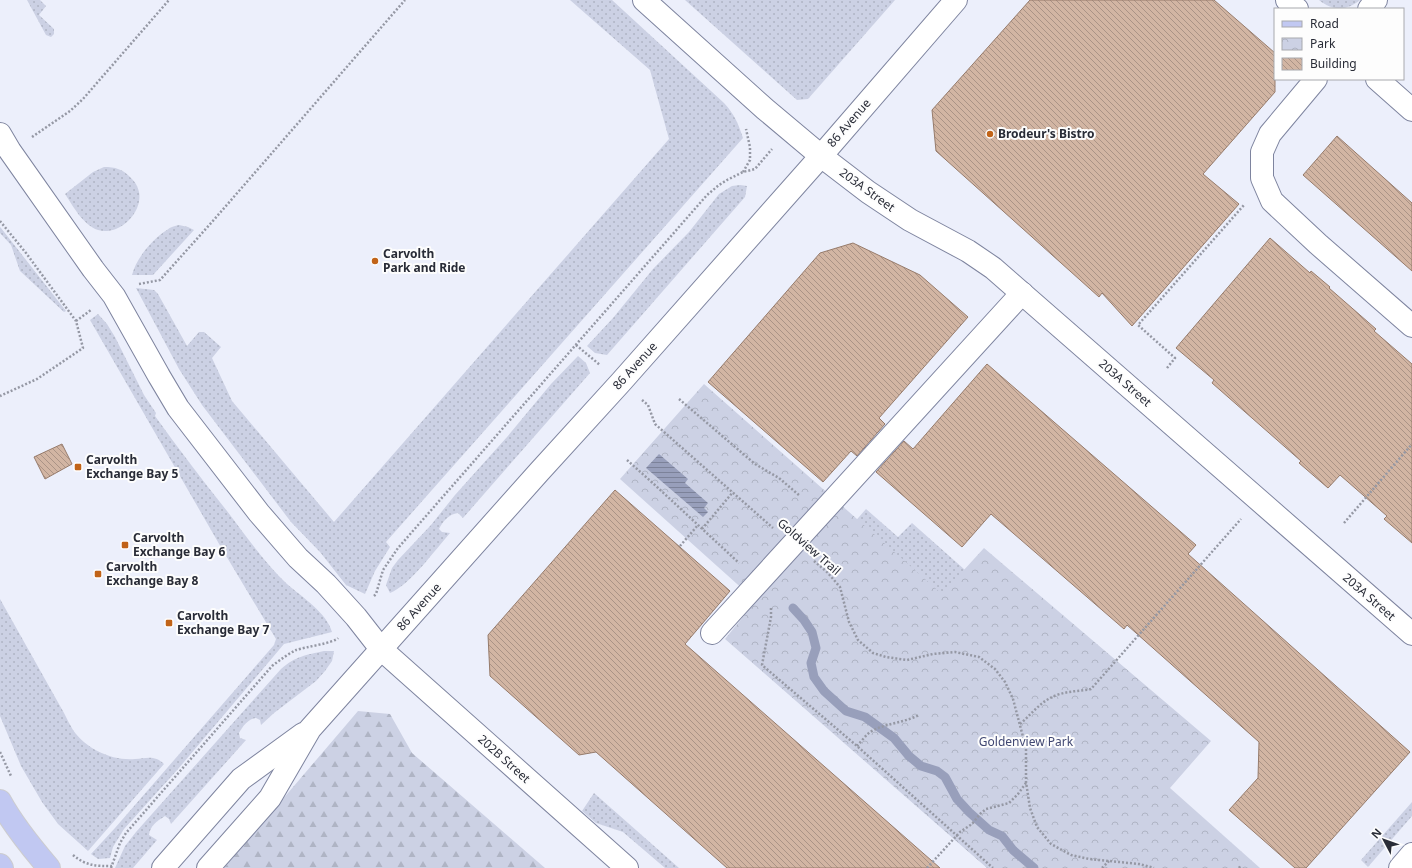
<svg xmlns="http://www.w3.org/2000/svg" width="1412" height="868" font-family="'Noto Sans',sans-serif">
	<defs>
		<pattern id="grass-dots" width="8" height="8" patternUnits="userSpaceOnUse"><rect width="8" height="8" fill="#ccd1e4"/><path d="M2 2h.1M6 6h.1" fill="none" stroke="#afb4c4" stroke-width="1.8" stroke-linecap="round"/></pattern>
		<pattern id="forest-firs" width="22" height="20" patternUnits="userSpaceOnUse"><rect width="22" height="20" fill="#ccd1e4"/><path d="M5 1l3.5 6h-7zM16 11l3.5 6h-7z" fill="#afb4c4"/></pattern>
		<pattern id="park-crowns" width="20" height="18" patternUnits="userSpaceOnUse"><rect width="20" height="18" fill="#ccd1e4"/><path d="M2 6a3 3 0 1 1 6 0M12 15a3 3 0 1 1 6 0" fill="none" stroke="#afb4c4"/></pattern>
		<pattern id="water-rules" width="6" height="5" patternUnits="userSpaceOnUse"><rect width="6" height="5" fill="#989fbb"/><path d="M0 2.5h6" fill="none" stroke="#7c8299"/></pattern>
		<pattern id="building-back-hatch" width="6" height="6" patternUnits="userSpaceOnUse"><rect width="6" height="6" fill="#d2b5a3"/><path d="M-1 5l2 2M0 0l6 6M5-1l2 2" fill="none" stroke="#aa9386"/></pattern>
	</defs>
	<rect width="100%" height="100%" fill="#eceffb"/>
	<g fill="url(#grass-dots)">
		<path d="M27 0H40L46 6 39 15 54 29V34L51 37 46 35Z"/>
		<path d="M570 0H612L724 103C735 115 738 123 743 138L386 542 390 547 375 571 365 594 346 585 320 552 291 522 202 405 179 369 136 288 154 290 158 294 187 346 199 332H204L221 347 212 358 232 401 334 522 669 139 650 70Z"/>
		<path d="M685 0H895L808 99 797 100Z"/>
		<path d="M1319 0H1360C1347 11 1332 11 1319 0Z"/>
		<path d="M104 167C115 167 123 169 131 178 155 201 123 238 98 230 83 225 73 206 65 194L93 172Z"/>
		<path d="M740 185 747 186 745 197 607 355 595 353 587 346 613 318 653 269 689 232 719 194 732 186Z"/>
		<path d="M179 225 188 227 194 230 153 275H132C136 259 152 239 167 230 170 227 175 226 179 225Z"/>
		<path d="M0 227 1 228 66 311 64 312 20 271 11 245 0 233Z"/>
		<path d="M98 314 107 324 115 337 144 395 156 413 155 416C178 448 202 480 227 511 246 536 264 562 287 584 302 597 327 613 332 632L284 644 178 769 124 829 113 847 110 858 98 859 91 854 115 828 274 645 276 639 222 549 90 320Z"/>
		<path d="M578 356 586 363 590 373 463 518 458 513C449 514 443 521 439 529L442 532 450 533C435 550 410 585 390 593L386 585 392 568 398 560 431 525 455 495 507 437 551 384Z"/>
		<path d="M866 509 898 537 912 523 982 585 953 611 845 533Z"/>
		<path d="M0 599 64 713C67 719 70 725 73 730 86 749 112 761 135 759 147 758 155 755 164 764L88 851 58 824 42 802 21 766 0 716Z"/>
		<path d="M324 651H334L332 661 325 671 316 681 274 713 261 725 260 720 256 718C249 718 242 727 239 733L240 738 246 740 171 824 169 819 165 816C157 821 150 826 149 835L157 840 133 868H115L125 846 136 832 281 669C296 656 306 655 324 651Z"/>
		<path d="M594 793 679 868H665L623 832 596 823 582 811Z"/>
		<path d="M1412 802V816L1368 867 1361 860Z"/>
	</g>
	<path fill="url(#forest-firs)" d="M358 711 390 714 412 753 545 868H224Z"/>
	<path fill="url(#park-crowns)" d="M704 384 942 594 984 548 1211 741 1170 788 1260 868H987L725 639 756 601 620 479Z"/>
	<path fill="url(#water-rules)" d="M659 454 688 479 685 483 708 503 704 508 708 512 703 517 646 468Z"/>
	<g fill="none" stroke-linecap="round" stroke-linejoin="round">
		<path stroke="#989fbb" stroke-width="9" d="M793 608 804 620 812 632 816 648 811 663 814 677 824 691 846 711 865 717 894 738 909 756 921 766 937 771 945 777 957 799 969 812 989 830 1002 836 1013 850 1034 868"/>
	</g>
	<g fill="url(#building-back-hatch)" stroke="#967b6b">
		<path d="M1030 0H1214L1275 53V92L1203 174 1239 204 1132 326 1102 293 1099 297 936 151 932 110Z"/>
		<path d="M1337 136 1412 203V271L1303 175Z"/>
		<path d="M1270 238 1310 273 1311 271 1330 287 1329 288 1376 329 1374 331 1412 364V543L1384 519 1387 516 1340 475 1328 488 1299 463 1301 461 1212 383 1214 380 1176 348Z"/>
		<path d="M853 243 920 275 968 317 879 418 885 424 857 456 851 451 823 482 708 382 820 253Z"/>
		<path d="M987 364 1196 545 1188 554 1410 752 1306 868H1295L1229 810 1258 778 1259 742 1127 625 1124 629 991 514 962 547 876 472 904 441 913 449Z"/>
		<path d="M62 444 72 464 45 479 34 457Z"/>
		<path d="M615 490 730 591 685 644 940 868H727L596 752 579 755 490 676 488 635Z"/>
	</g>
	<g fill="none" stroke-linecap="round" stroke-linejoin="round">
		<g stroke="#7e849f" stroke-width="24">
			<g id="minor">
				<path d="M644 0 765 109 821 156 868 192 910 220 968 251 993 268 1412 634"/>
				<path d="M1287 0 1297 9"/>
				<path d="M1369 9 1376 0"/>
				<path d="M1316 79 1270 134 1262 152V178L1272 201 1318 244 1412 326"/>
				<path d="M1377 79 1412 110"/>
				<path d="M0 134 10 151 93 269 114 296 159 376 178 408 259 513 298 558 326 584 356 617 381 649 627 868"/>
				<path d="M712 633 1022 293"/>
				<path d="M163 868 241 779 303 734"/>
				<path d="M208 868 270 798 310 729 539 472 621 382 821 156 956 0"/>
				<path d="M1400 868 1412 854"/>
			</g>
		</g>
		<g stroke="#cccccf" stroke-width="24">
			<g id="major">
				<path d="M0 801C13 825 31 847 49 868"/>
				<path d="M0 865 2 868"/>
			</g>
		</g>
		<g stroke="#9598a4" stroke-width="2.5" stroke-dasharray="2 2" stroke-linecap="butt">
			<path d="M32 137 70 111 83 99 169 0"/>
			<path d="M743 172 750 160V147L746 129"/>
			<path d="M0 221 26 253 76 321 83 348 37 379 0 396"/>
			<path d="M139 284 160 280 212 222 405 0"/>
			<path d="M76 321 91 310"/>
			<path d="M576 345 600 365"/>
			<path d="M1167 368 1175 358 1138 325 1244 205"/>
			<path d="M679 399 755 464 779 478 800 496"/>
			<path d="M642 400 648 405 655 424 773 528"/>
			<path d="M627 460 656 486 739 563"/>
			<path d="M1344 523 1412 444"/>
			<path d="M702 529 733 492"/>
			<path d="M680 546 698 525"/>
			<path d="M814 561 827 572 840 587 849 622 858 640 873 653 886 657 907 660 933 654 955 652 979 657 995 669 1005 682 1013 699 1026 748V782L1030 808 1037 827 1051 844 1071 855 1089 859 1139 864 1154 868"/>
			<path d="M374 596 376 594 383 570 398 548 707 195 719 185 727 180 743 172 755 169 772 149"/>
			<path d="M771 608V617L762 665 857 746 993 868"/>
			<path d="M1020 724C1033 713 1042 699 1060 694 1070 691 1081 691 1091 689L1241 519"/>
			<path d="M857 746C861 742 865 736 870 732 885 723 904 723 919 715"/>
			<path d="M0 752 11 776"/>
			<path d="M73 855C86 866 96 866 112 866"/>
			<path d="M111 868 120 843 126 833 272 666C280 660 288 654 296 650 305 647 334 643 338 638"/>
			<path d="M927 868 960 832 972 824 980 814 986 809 1009 803 1018 794 1026 783"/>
			<path d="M1102 868 1109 861"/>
			<path d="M1239 868 1241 865"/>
		</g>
		<use href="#minor" stroke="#fff" stroke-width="22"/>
		<use href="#major" stroke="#c1c8f2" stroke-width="22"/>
	</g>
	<g fill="#c16318" stroke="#fdfdfd" stroke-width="1.5">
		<circle cx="990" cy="134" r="4"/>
		<circle cx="375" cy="261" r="4"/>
		<rect x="74" y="463" width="8" height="8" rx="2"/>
		<rect x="121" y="541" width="8" height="8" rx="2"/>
		<rect x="94" y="570" width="8" height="8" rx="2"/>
		<rect x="165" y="619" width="8" height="8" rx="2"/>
	</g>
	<g text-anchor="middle" stroke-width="4" stroke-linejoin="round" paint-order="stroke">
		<g font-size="12" fill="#292c37" stroke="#fdfdfd">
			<text transform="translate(849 123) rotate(-49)" y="4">86 Avenue</text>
			<text transform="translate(867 190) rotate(36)" y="4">203A Street</text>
			<text transform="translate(635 366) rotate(-48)" y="4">86 Avenue</text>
			<text transform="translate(1125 383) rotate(41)" y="4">203A Street</text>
			<text transform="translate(809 547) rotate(41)" y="4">Goldview Trail</text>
			<text transform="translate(1369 597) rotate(41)" y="4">203A Street</text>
			<text transform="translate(419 607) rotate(-48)" y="4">86 Avenue</text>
			<text transform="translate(504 759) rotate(42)" y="4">202B Street</text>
		</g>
		<g font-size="12" font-weight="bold" fill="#292c37" stroke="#fdfdfd" text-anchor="start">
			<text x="998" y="138">Brodeur's Bistro</text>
			<text x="383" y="258">Carvolth<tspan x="383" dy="14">Park and Ride</tspan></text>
			<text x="86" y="464">Carvolth<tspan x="86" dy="14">Exchange Bay 5</tspan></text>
			<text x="133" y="542">Carvolth<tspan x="133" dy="14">Exchange Bay 6</tspan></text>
			<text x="106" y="571">Carvolth<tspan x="106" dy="14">Exchange Bay 8</tspan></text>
			<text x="177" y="620">Carvolth<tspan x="177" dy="14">Exchange Bay 7</tspan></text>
		</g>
		<g font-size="12" fill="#404772" stroke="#fdfdfd">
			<text x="1026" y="746">Goldenview Park</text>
		</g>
	</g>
	<rect x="1274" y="8" width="130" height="72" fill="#fdfdfd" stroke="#a8a9ae"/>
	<rect x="1282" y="21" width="20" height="6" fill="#c1c8f2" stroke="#a8a9ae"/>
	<text x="1310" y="28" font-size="12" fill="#292c37">Road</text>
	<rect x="1282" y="38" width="20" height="12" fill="url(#park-crowns)" stroke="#a8a9ae"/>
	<text x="1310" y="48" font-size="12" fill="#292c37">Park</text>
	<rect x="1282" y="58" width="20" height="12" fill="url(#building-back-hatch)" stroke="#a8a9ae"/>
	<text x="1310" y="68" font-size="12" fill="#292c37">Building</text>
	<g transform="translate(1384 840) rotate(311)" stroke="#fdfdfd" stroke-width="3" paint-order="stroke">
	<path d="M0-3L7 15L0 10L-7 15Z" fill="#292c37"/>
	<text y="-6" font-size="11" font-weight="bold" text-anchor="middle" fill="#292c37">N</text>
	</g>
</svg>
